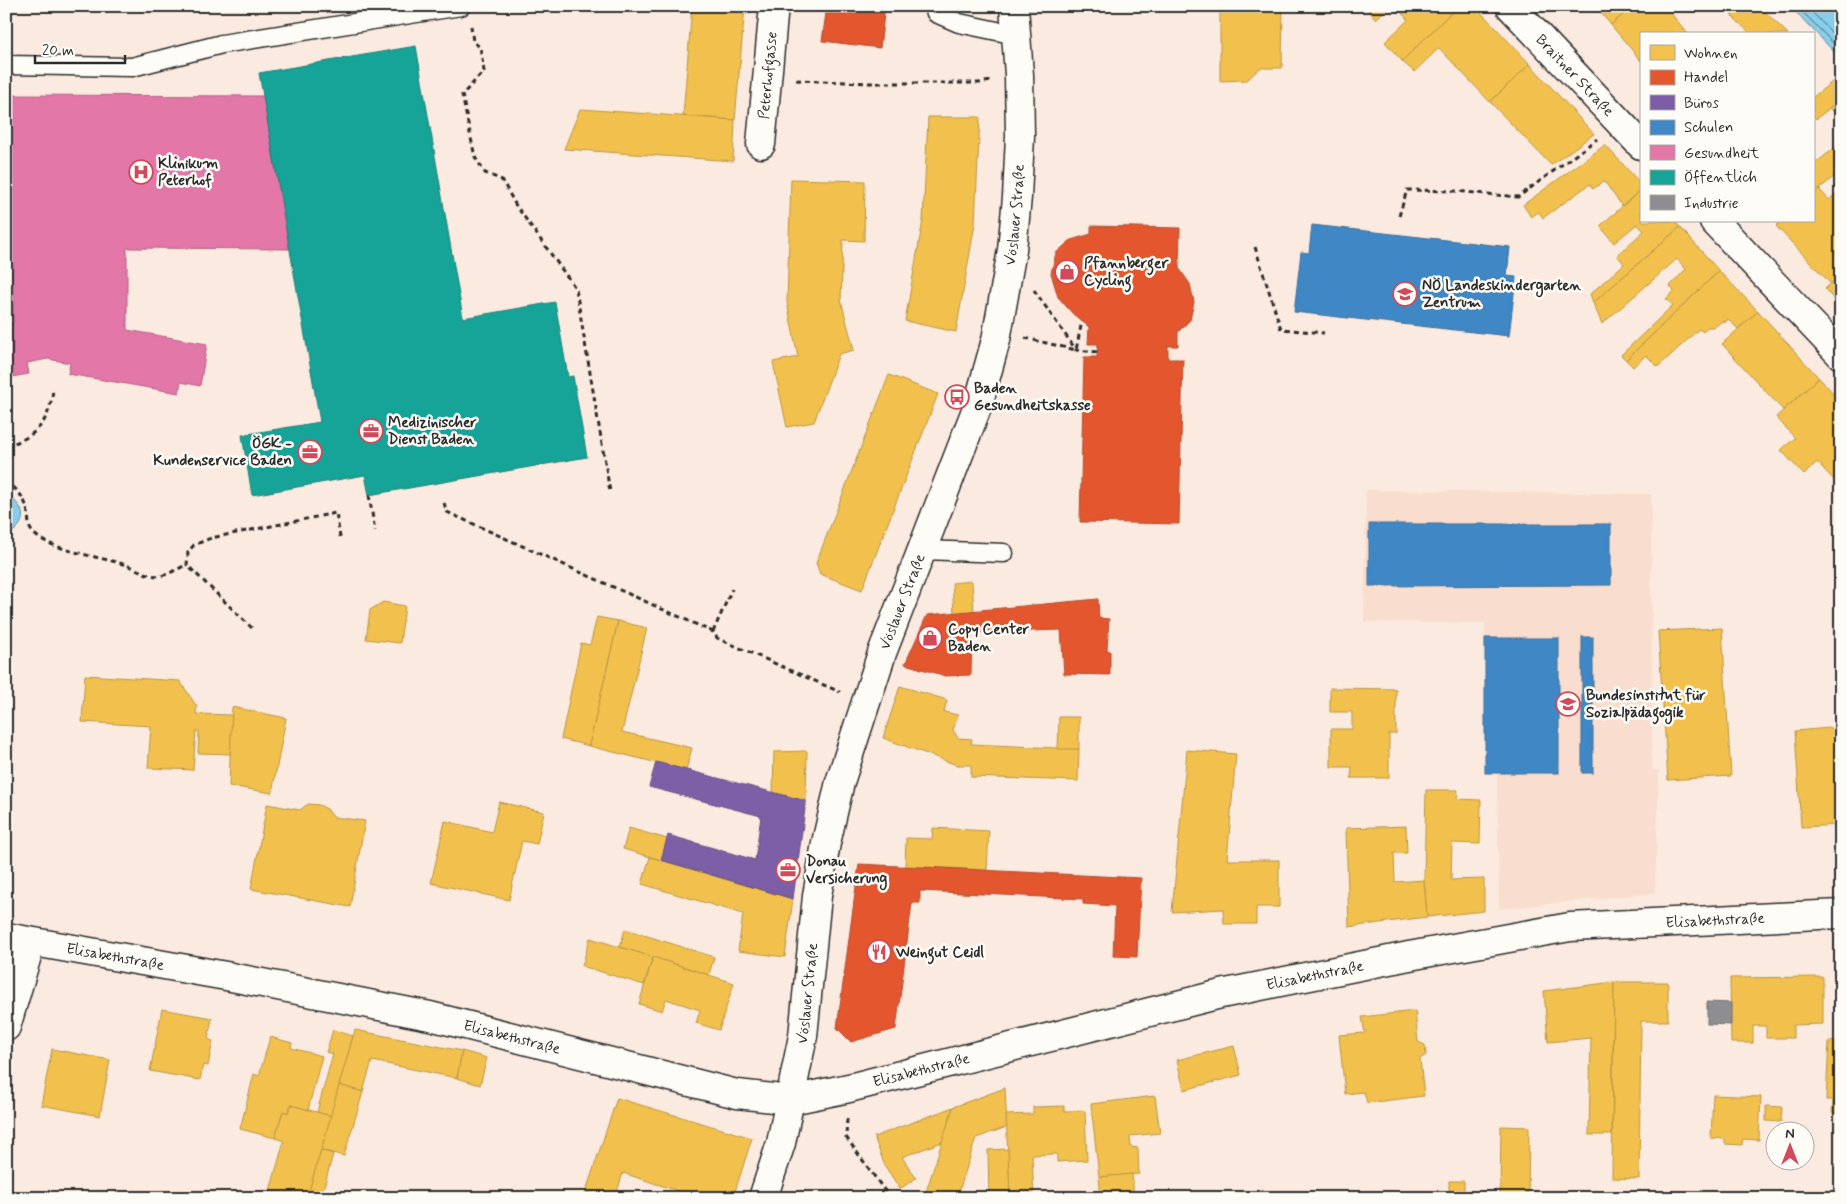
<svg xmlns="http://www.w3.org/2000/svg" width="1847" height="1204" font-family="Mynerve,sans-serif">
	<rect width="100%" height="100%" fill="#fbeadf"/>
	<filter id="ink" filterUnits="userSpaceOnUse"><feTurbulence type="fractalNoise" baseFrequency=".02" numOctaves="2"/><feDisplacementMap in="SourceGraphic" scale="10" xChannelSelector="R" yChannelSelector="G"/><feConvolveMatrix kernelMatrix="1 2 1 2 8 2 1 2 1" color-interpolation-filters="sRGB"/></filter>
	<g filter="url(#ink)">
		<path fill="#f9ddce" d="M1366 490 1651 494 1652 770H1659L1655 893 1499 909 1497 774 1485 773V623L1364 622Z"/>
		<g fill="#88cde9" stroke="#638c9d">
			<path d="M1790 6H1841V59Z"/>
			<path d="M6 495C28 507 28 525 6 536Z"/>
		</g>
		<g fill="#f2c14e" stroke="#b69444">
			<path d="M692 6H745L735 120 683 116Z"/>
			<path d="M1220 6H1283L1282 68H1260L1247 80 1220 81Z"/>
			<path d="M1364 6H1390L1376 19Z"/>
			<path d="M1396 6H1458L1402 61 1385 42 1408 20Z"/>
			<path d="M1458 6H1475L1530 64 1490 102 1439 48 1414 72 1402 61Z"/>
			<path d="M1595 6H1633L1611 25Z"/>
			<path d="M1633 6H1665L1688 34H1641V61L1611 25Z"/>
			<path d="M1740 6H1759L1788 34H1751L1731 15Z"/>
			<path d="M1530 64 1594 134 1551 165 1490 102Z"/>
			<path d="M1837 78 1841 82V99L1816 119 1813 116V97Z"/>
			<path d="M1841 99V119L1829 108Z"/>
			<path d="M580 109 735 120 733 161 564 149Z"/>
			<path d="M928 117H980L975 224 956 332 905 321 923 220Z"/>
			<path d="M1841 143V171L1813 194V165Z"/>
			<path d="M1605 145 1641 184V190L1622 206 1604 181 1593 189 1590 184 1543 218 1539 212 1531 217 1523 205Z"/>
			<path d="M791 179 865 181 864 241 843 240 841 300 854 350 839 354 814 422 787 427 773 362 798 357 787 302Z"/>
			<path d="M1819 189 1829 200 1841 189V274L1831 284 1776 226 1782 221H1813V194Z"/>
			<path d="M1641 190V221H1675L1680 227 1593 303 1590 294 1624 264 1617 255 1644 231 1637 224 1614 243 1600 226Z"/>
			<path d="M1680 227 1719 271 1626 360 1621 355 1673 305 1666 299 1674 291 1670 286 1686 269 1677 259 1602 324 1593 303Z"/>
			<path d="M1719 271 1758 311 1738 329 1728 319 1725 323 1723 320 1715 327H1707L1703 332 1699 329 1658 367 1646 355 1633 367 1626 360Z"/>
			<path d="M1841 274V308L1825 289Z"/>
			<path d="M1758 311 1819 378 1783 410 1722 344Z"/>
			<path d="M889 375 938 394 862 590 820 574 816 563Z"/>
			<path d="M1819 378 1841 401V474L1834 480 1817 462 1804 475 1781 450 1795 438 1776 417Z"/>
			<path d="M972 581 974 611 954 613 952 583Z"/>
			<path d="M383 602 405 606 400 643 366 639 370 610Z"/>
			<path d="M597 617 618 621 589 746 561 739 581 643 590 645Z"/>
			<path d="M618 621 647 628 622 732 692 748 686 770 589 746Z"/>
			<path d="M1722 628 1731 776 1668 780 1658 631Z"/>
			<path d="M85 675 180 681 197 707 196 714 232 715 231 754 198 753 199 731H196L193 770 148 768 151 726 82 722Z"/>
			<path d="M900 686 947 700 944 712 958 715 953 730 958 738 972 739 971 744 1079 749 1078 781 971 777V765H957L883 738Z"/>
			<path d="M1330 688 1396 689V734H1389V778H1351L1352 767H1331V729H1352V712H1330Z"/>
			<path d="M232 707 286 718 272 793 229 786Z"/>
			<path d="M1059 717H1079V749H1058Z"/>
			<path d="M1841 727V825L1801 827 1795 731Z"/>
			<path d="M1187 750 1236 754 1227 860H1279V907H1256V924H1224L1223 909 1172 912Z"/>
			<path d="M807 751 806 801 773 792 774 752Z"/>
			<path d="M1426 790H1458L1457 799 1481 800 1480 844 1452 843 1451 880 1484 879V911L1427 917 1424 880Z"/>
			<path d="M499 802 544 812 537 844 522 841 509 900 431 883 445 821 492 832Z"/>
			<path d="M267 804 300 810 308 804 319 805 327 809 333 817 365 821 350 907 251 889Z"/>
			<path d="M1406 826 1407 853H1394L1395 882 1424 880 1427 917 1349 927 1346 828Z"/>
			<path d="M629 828 667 839 661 860 623 849Z"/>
			<path d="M933 828 989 831 987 870 905 866 906 838 932 839Z"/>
			<path d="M650 857 793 899 785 957 738 951 743 914 642 884Z"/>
			<path d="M625 929 714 957 709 975 620 947Z"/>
			<path d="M590 938 653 957 644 985 582 966Z"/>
			<path d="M653 957 734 983 719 1030 696 1023 700 1010 666 999 662 1011 639 1004Z"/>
			<path d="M1823 977V1024L1793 1025V1038H1766V1026H1753V1043H1731L1730 978Z"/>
			<path d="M1614 982 1612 1135H1589L1591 1038 1548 1042 1544 991Z"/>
			<path d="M1614 982H1668V1021H1641L1639 1179 1612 1178Z"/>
			<path d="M162 1009 212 1018 208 1039 213 1041 208 1066 203 1065 200 1080 150 1071Z"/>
			<path d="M1415 1011 1418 1042 1425 1045 1426 1055 1420 1059 1424 1096 1367 1103 1364 1092 1345 1094 1339 1035 1365 1033 1362 1017Z"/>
			<path d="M333 1030 353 1036 331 1116 317 1112 333 1054 326 1052Z"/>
			<path d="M355 1030 462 1051 457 1078 372 1061 363 1092 339 1085Z"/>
			<path d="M270 1037 292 1043 291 1048 322 1056 308 1110 291 1105 288 1113 283 1111 275 1138 240 1129 254 1074 259 1076Z"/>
			<path d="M1829 1041 1841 1042V1113H1832L1833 1100H1826Z"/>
			<path d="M1234 1046 1241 1075 1184 1090 1177 1060Z"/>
			<path d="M52 1049 110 1060 100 1116 41 1105Z"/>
			<path d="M462 1051 487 1058 480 1085 457 1078Z"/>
			<path d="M339 1085 363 1092 344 1156 321 1150Z"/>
			<path d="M1005 1088 1007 1127 976 1138 957 1198H924L953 1107Z"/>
			<path d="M1713 1095 1761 1097 1759 1140 1743 1139 1742 1145 1725 1144V1139L1711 1138Z"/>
			<path d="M1155 1096 1160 1133 1130 1136 1131 1147 1138 1148 1139 1174 1099 1177 1091 1104Z"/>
			<path d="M617 1098 752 1138 733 1198H676L678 1191 623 1173 615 1198H603L586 1191Z"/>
			<path d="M291 1105 331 1116 307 1198H268L284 1141 275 1138 283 1111 288 1113Z"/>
			<path d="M1064 1106V1111H1085L1087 1160 1057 1162V1154L1032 1155 1034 1198H1010L1006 1115 1033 1114V1107Z"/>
			<path d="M1766 1106 1782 1107 1781 1122 1766 1121Z"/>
			<path d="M953 1107 942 1142 902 1157 916 1178 900 1189 885 1166 874 1137Z"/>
			<path d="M1501 1126 1529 1127 1528 1196H1500Z"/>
			<path d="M1008 1149 1010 1198H989L988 1150Z"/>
			<path d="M321 1150 333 1154 321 1198H307Z"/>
			<path d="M1132 1174 1134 1198H1101L1099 1177Z"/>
			<path d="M1449 1181H1464V1194H1468V1198H1442V1194H1449Z"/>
			<path d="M586 1191 603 1198H584Z"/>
		</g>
		<g fill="#e4572e" stroke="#ac4a2d">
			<path d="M827 6H885L880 48 822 41Z"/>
			<path d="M1091 226 1180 228 1179 268 1190 284 1194 302 1190 320 1178 332V346H1168V359H1183L1179 524 1080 522 1084 357H1097L1098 344H1088L1089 327 1073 314 1058 297 1051 273 1056 253 1071 240 1091 234Z"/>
			<path d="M1098 599 1099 618 1109 619 1107 650 1110 651V675L1064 674 1061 630 972 633 971 675 945 676 905 664 927 615Z"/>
			<path d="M859 864 1141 878 1137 957 1113 956 1115 906 1083 904V899L920 891V903H912L896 1029 851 1042 837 1028Z"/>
		</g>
		<path fill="#7b5ea7" stroke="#634f82" d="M656 762 806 801 793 899 661 860 668 835 755 860 761 816 649 787Z"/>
		<g fill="#3f88c5" stroke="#396c97">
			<path d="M1312 225 1510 247 1507 276 1516 277 1509 336 1294 312 1301 252 1309 253Z"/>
			<path d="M1369 524H1611V585L1369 586Z"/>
			<rect x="1582" y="637" width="11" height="136"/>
			<rect x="1485" y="638" width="74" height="135"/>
		</g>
		<path fill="#e377a8" stroke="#ac6082" d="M6 95 263 96 289 249 127 248V330L207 344 200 386 181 382 179 393 68 374 70 363 48 359 27 363 29 374 6 378V324L13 323V291H6Z"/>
		<path fill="#17a398" stroke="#1d7f77" d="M416 46 463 318 555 302 568 377 573 376 587 457 369 495 365 475 252 495 242 435 320 422 259 73Z"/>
		<path fill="#8d8d92" stroke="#707073" d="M1707 1002 1731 1003V1025L1707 1024Z"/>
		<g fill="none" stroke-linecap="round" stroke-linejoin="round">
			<g stroke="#506c77" stroke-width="1">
				<path d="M1797 6 1841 51"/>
				<path d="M1806 6 1841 42"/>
			</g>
			<g stroke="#2b2b2b" stroke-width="21">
				<g id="service">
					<path d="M933 6 936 13 959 23 1016 35"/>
					<path d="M6 65 132 67 222 44 461 6"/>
					<path d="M923 550 1004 553"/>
				</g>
			</g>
			<g stroke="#2b2b2b" stroke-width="31">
				<g id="minor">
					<path id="s1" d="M761 144 774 6"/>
					<path id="s2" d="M6 937 226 976 430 1016 737 1094 791 1100 849 1088 1221 994 1409 956 1570 927 1841 914"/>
					<path d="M6 1027 31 942"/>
				</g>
			</g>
			<g stroke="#2b2b2b" stroke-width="31">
				<g id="tertiary">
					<path id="s3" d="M1510 6 1641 145"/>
					<path d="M1714 221 1841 355"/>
					<path id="s4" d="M763 1198 781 1143 803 1036 817 896 826 843 840 782 882 653 978 405 996 340 1012 250 1017 197 1020 136 1019 75 1014 6"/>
				</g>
			</g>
			<g stroke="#2b2b2b" stroke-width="3" stroke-dasharray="5 4" stroke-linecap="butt">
				<path d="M471 26 473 42 480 47 484 71 462 95 475 157 485 173 502 180 515 204 576 289 610 492"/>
				<path d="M796 80 869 83H979L991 81"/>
				<path d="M1399 216 1407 190 1455 191 1518 197 1597 139"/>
				<path d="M1255 247 1281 329 1324 333"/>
				<path d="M1034 290 1076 350 1097 352"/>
				<path d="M1025 338 1076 350 1082 321"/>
				<path d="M6 446C37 436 49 423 53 390"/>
				<path d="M6 481C18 490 27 500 28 515 29 519 28 526 31 530 43 549 101 557 123 564 135 567 145 576 158 576 167 576 178 568 187 565"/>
				<path d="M369 495 375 531"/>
				<path d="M444 503 447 512 713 632 717 638 840 692"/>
				<path d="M252 628 187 565 188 552 194 545 211 538 336 513 340 537"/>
				<path d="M713 632 732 589"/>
				<path d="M847 1119 846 1137 890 1198"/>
			</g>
			<use href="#service" stroke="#fdfcf7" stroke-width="18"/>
			<use href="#minor" stroke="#fdfcf7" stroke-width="28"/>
			<use href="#tertiary" stroke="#fdfcf7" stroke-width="28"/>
		</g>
	</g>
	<defs>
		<g id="hospital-ring" transform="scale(1.25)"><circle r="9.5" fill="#fdfcf7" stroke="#d1495b" stroke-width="1.5"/><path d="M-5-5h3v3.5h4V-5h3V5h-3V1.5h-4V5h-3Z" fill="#d1495b"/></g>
		<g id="shop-ring" transform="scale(1.25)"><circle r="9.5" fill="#fdfcf7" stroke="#d1495b" stroke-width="1.5"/><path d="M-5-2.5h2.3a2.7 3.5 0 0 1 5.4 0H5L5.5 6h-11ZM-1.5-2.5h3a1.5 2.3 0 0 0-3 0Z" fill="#d1495b"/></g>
		<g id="school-ring" transform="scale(1.25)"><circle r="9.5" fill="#fdfcf7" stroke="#d1495b" stroke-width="1.5"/><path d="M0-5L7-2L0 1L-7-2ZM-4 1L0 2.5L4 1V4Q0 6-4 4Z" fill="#d1495b"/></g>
		<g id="bus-ring" transform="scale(1.25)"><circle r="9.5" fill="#fdfcf7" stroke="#d1495b" stroke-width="1.5"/><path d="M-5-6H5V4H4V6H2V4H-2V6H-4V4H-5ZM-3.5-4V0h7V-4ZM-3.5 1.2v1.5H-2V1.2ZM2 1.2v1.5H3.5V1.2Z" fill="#d1495b"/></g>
		<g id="office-ring" transform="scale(1.25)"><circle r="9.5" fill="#fdfcf7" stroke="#d1495b" stroke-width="1.5"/><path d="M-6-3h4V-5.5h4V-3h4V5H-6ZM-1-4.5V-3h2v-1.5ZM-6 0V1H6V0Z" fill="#d1495b"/></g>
		<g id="restaurant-ring" transform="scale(1.25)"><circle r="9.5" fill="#fdfcf7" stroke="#d1495b" stroke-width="1.5"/><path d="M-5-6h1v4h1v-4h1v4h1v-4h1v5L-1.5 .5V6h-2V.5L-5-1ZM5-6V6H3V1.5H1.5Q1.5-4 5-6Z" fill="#d1495b"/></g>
	</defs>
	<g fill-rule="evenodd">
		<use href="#hospital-ring" x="141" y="172"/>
		<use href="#shop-ring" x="1067" y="272"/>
		<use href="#school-ring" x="1405" y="294"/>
		<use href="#bus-ring" x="957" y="397"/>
		<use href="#office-ring" x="371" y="431"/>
		<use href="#office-ring" x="310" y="452"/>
		<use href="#shop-ring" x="930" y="638"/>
		<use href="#school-ring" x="1568" y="704"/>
		<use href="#office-ring" x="788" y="870"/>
		<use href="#restaurant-ring" x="879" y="952"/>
	</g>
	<g text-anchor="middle" stroke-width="5" stroke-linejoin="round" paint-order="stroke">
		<g font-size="15" fill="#2b2b2b" stroke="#fdfcf7">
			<text dy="5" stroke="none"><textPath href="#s1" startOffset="69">Peterhofgasse</textPath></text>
			<text dy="5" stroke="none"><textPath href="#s3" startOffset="95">Braitner Straße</textPath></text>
			<text dy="5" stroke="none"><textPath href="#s4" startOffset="1020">Vöslauer Straße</textPath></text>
			<text dy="5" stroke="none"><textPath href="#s4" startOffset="615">Vöslauer Straße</textPath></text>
			<text dy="5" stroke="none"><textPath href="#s2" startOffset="1746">Elisabethstraße</textPath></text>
			<text dy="5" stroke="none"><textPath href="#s2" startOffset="111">Elisabethstraße</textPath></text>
			<text dy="5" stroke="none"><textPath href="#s2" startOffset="1341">Elisabethstraße</textPath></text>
			<text dy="5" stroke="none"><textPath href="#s4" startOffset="210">Vöslauer Straße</textPath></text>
			<text dy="5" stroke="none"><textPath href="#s2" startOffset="516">Elisabethstraße</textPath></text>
			<text dy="5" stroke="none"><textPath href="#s2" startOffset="936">Elisabethstraße</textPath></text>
		</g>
		<g font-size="15" font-weight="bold" fill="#2b2b2b" stroke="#fdfcf7" text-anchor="start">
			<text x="158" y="168">Klinikum<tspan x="158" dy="17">Peterhof</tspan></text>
			<text x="1084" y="268">Pfannberger<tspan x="1084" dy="17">Cycling</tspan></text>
			<text x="1422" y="290">NÖ Landeskindergarten<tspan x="1422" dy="17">Zentrum</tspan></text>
			<text x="974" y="393">Baden<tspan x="974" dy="17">Gesundheitskasse</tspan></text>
			<text x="388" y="427">Medizinischer<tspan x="388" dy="17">Dienst Baden</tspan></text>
			<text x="292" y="448" text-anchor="end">ÖGK -<tspan x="292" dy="17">Kundenservice Baden</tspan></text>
			<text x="948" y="634">Copy Center<tspan x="948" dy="17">Baden</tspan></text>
			<text x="1586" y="700">Bundesinstitut für<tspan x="1586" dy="17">Sozialpädagogik</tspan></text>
			<text x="806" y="866">Donau<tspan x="806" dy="17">Versicherung</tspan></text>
			<text x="896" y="957">Weingut Ceidl</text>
		</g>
	</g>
	<rect width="1847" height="1204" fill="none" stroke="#fdfcf7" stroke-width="25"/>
	<rect x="12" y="12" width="1822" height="1179" fill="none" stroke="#2b2b2b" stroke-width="2" filter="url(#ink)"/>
	<rect x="1640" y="32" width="175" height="190" fill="#fdfcf7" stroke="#a9a8a5"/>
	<rect x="1650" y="45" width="25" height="15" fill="#f2c14e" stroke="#a9a8a5"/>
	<text x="1684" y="58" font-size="15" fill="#2b2b2b">Wohnen</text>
	<rect x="1650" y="70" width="25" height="15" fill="#e4572e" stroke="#a9a8a5"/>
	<text x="1684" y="82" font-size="15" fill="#2b2b2b">Handel</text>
	<rect x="1650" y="95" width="25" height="15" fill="#7b5ea7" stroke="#a9a8a5"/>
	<text x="1684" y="108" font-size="15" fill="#2b2b2b">Büros</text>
	<rect x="1650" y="120" width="25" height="15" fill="#3f88c5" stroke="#a9a8a5"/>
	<text x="1684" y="132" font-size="15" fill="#2b2b2b">Schulen</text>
	<rect x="1650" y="145" width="25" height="15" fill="#e377a8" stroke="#a9a8a5"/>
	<text x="1684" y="158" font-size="15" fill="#2b2b2b">Gesundheit</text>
	<rect x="1650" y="170" width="25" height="15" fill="#17a398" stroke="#a9a8a5"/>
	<text x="1684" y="182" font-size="15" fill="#2b2b2b">Öffentlich</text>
	<rect x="1650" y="195" width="25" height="15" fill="#8d8d92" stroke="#a9a8a5"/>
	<text x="1684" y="208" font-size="15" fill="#2b2b2b">Industrie</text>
	<g transform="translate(1790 1146)"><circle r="24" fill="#fdfcf7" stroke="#a9a8a5"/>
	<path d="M0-4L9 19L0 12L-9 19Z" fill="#d1495b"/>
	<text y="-8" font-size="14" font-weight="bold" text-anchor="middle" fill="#2b2b2b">N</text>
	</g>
	<path d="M35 55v8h90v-8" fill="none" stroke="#2b2b2b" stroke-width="2.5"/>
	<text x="42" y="55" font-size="15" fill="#2b2b2b" stroke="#fdfcf7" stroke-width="4" paint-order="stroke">20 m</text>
</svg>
